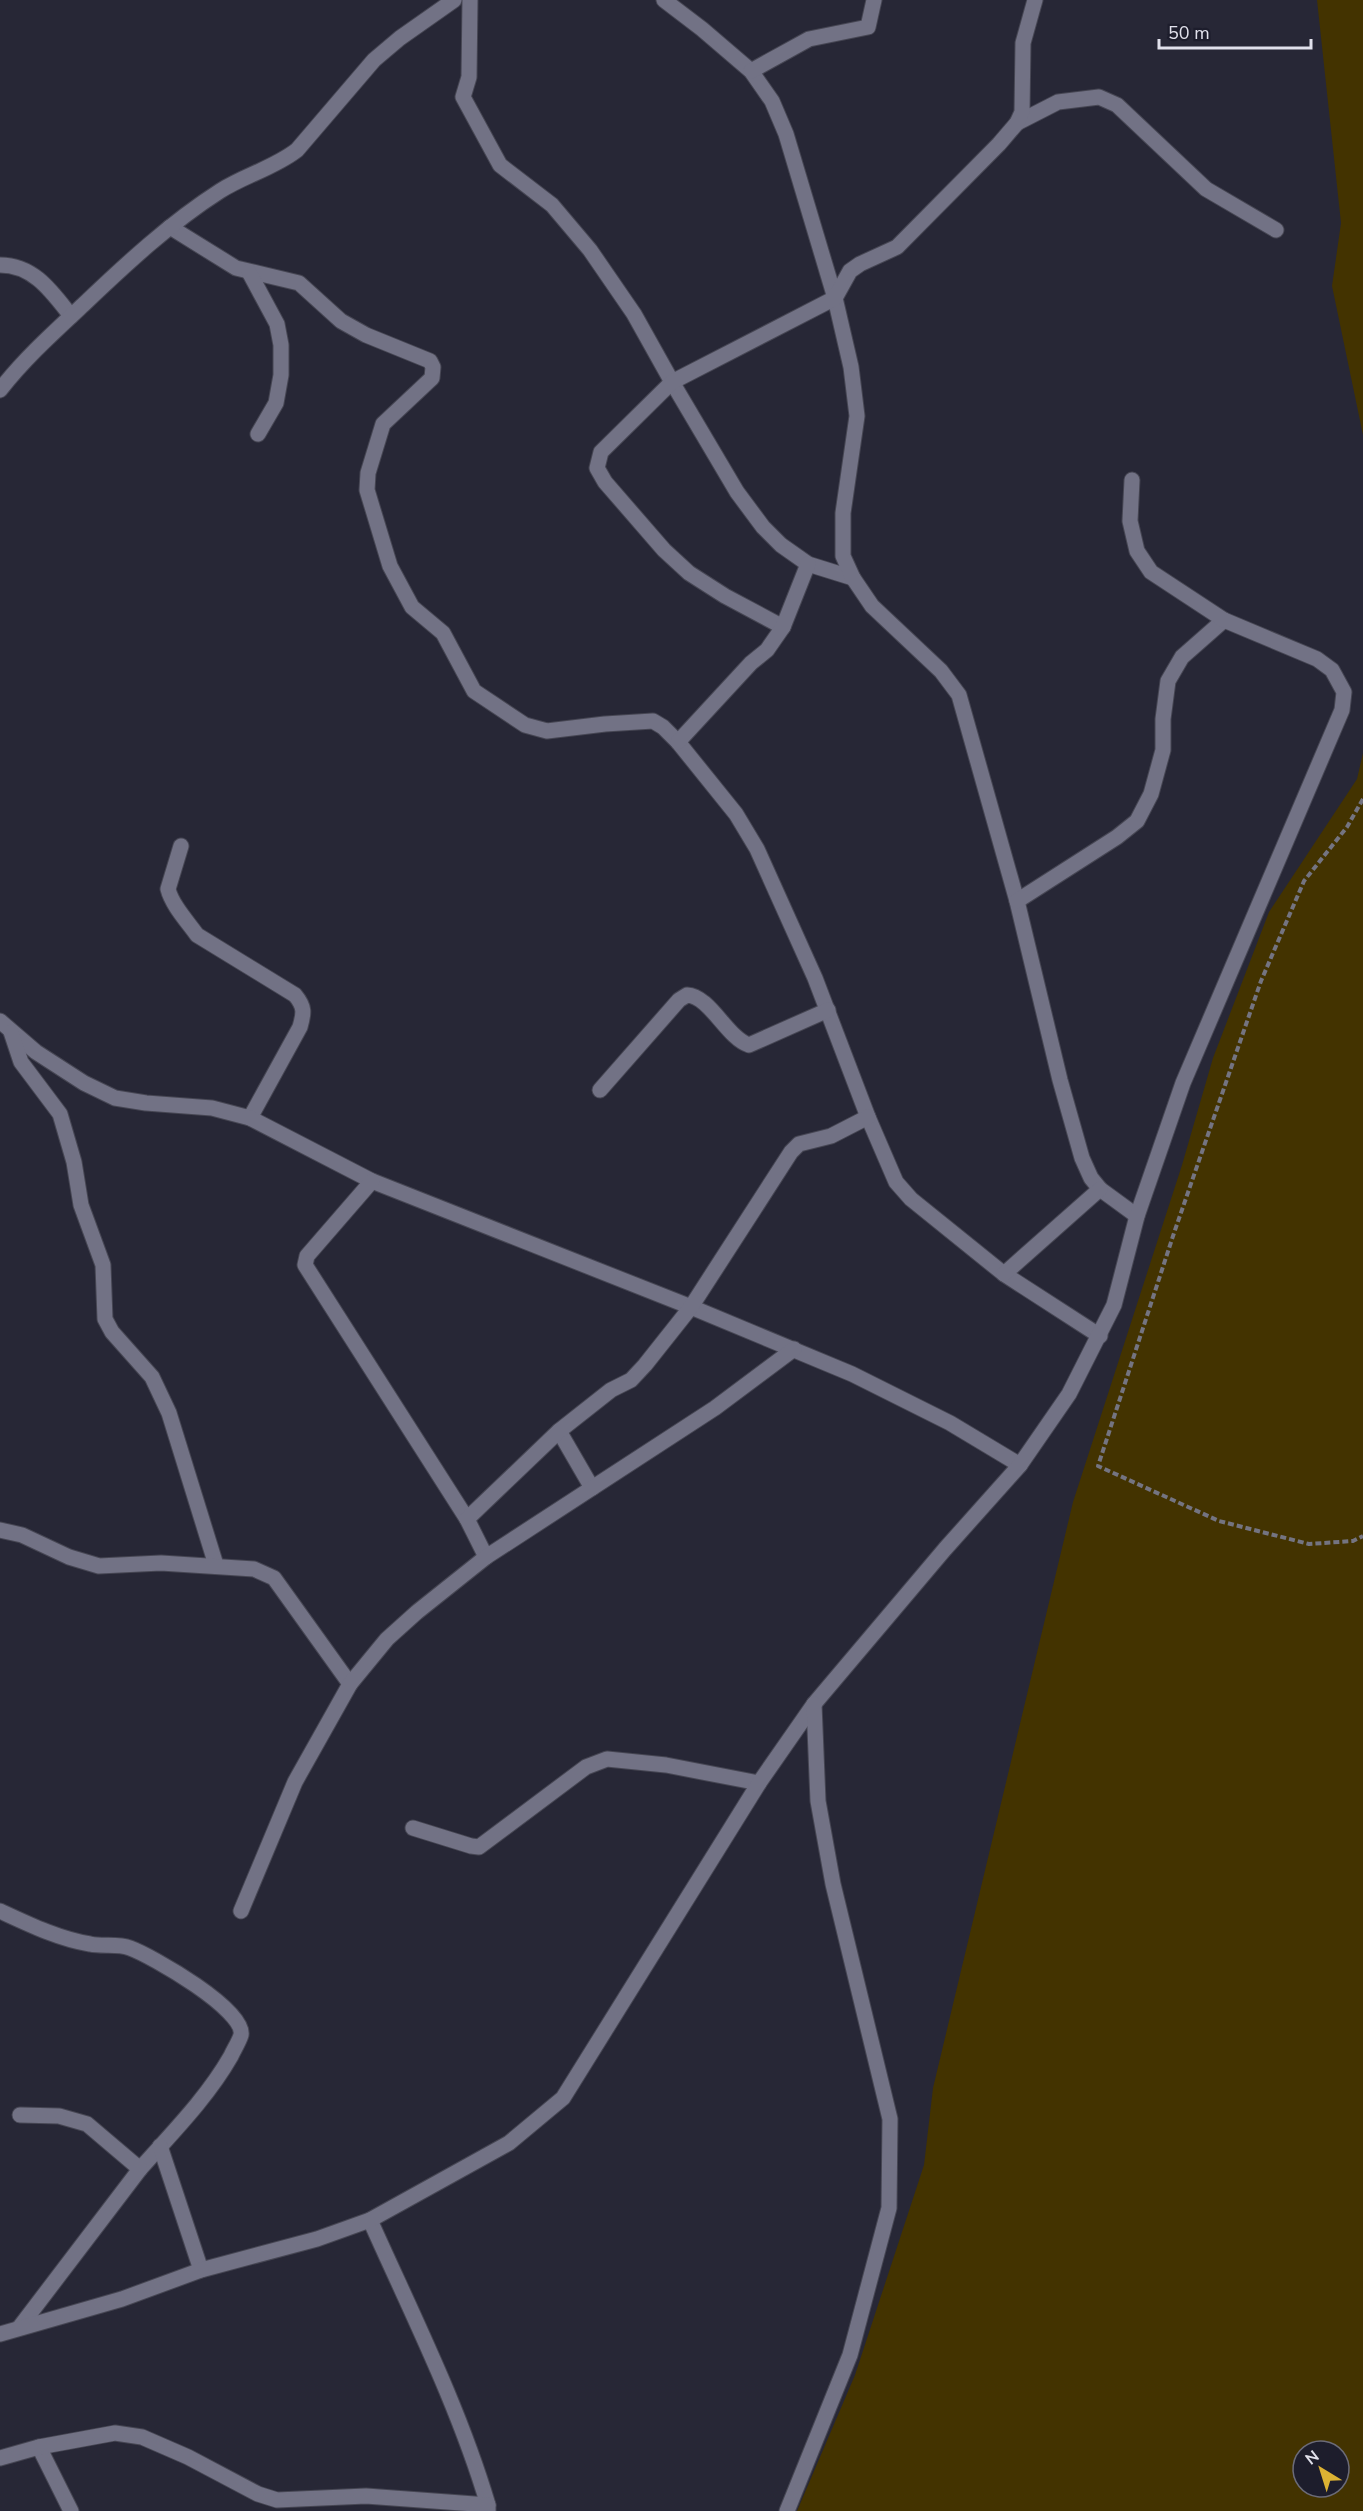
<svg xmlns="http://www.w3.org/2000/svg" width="1363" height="2511" font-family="'Nunito Sans',sans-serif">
	<rect width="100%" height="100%" fill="#272736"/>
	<g fill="#433300" fill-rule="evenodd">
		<path d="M1317 0H1363V435L1332 286 1341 223Z"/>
		<path d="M1363 753V2511H797L855 2375 924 2165 933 2088 1073 1502 1182 1165 1213 1058 1269 912 1357 779ZM1303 2451H1339V2487H1303Z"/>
	</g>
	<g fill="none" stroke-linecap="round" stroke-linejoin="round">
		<g stroke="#464653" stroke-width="17">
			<g id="minor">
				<path d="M470 0 469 77 463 97 500 165 552 205 590 250 634 314 672 382 737 492 763 527 781 545 808 564 853 578"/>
				<path d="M664 0 702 29 751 71 772 101 786 134 835 298 851 367 857 416 843 513V556L853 578 872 606 941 671 959 695 1017 901 1060 1080 1082 1158 1091 1178 1100 1189 1137 1216"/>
				<path d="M751 71 809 39 868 27 874 0"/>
				<path d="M1017 123 1058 102 1099 97 1117 105 1206 189 1276 230"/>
				<path d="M170 227 236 268 299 283 341 321 366 335 430 361 433 367 432 378 383 424 368 473 367 490 390 566 412 607 443 633 474 691 525 725 547 731 605 724 653 721 663 727 678 742 736 814 757 849 815 978 868 1117 896 1182 911 1199 1004 1274 1100 1336"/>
				<path d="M0 265C34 265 52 292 71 316"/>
				<path d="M249 272 277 324 281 345V375L276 403 258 434"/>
				<path d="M0 390C24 359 54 332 83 305 126 264 170 223 220 191 245 175 274 168 297 150L374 60 400 38 454 0"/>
				<path d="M783 627 725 596 689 573 664 550 605 482 597 468 601 452 672 382 835 298 850 271 860 264 897 247 999 144 1017 123 1022 112 1023 43 1035 0"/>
				<path d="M678 742 751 663 767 650 783 627 808 564"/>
				<path d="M181 846 168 889C172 905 187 921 197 935L295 995C305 1007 304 1013 300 1027L250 1118"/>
				<path d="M1017 901 1117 837 1137 821 1151 794 1163 750V719L1168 681 1182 657 1224 620"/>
				<path d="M0 1021 36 1052 84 1083 115 1098 146 1103 212 1108 250 1118 372 1181 691 1307 852 1374 950 1423 1020 1465"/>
				<path d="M11 1032 21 1062 60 1114 74 1162 81 1205 103 1265 105 1319 112 1332 152 1377 169 1413 216 1565"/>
				<path d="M600 1090 679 1000 687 995C710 996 727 1038 749 1045L828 1010"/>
				<path d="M372 1181 307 1256 305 1265 467 1519"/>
				<path d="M1004 1274 1100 1189"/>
				<path d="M559 1431 592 1488"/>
				<path d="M0 1530 22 1535 69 1557 99 1566 161 1563 254 1569 274 1578 350 1684"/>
				<path d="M486 1557 467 1519 559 1431 611 1390 631 1380 645 1365 691 1307 791 1152 799 1144 831 1136 868 1117"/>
				<path d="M413 1828 471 1846 479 1847 586 1767 607 1759 666 1765 759 1783"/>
				<path d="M0 1911C28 1924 59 1939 90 1944 103 1947 117 1943 130 1948 152 1956 246 2010 241 2035 239 2042 234 2049 231 2056 207 2098 172 2133 140 2169"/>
				<path d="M241 1911 295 1782 350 1684 387 1639 417 1612 486 1557 715 1408 794 1349"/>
				<path d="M160 2146 201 2270"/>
				<path d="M370 2220C412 2314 459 2407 488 2505V2511"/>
				<path d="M19 2328 140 2169 87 2124 59 2116 20 2115"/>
				<path d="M0 2334 122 2299 201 2270 317 2239 370 2220 509 2143 563 2098 759 1783 814 1704 945 1549 1020 1465 1069 1394 1114 1305 1137 1216 1183 1083 1342 710 1344 692 1332 670 1317 659 1224 620 1151 572 1137 551 1130 521 1132 480"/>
				<path d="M39 2447 71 2511"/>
				<path d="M0 2458 39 2447 115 2433 142 2437 188 2457 258 2494 277 2500 366 2496 488 2505"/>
				<path d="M787 2511 850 2355 889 2208 890 2119 833 1884 818 1801 814 1704"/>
			</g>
		</g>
		<path stroke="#747481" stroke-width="4" stroke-dasharray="6 3" stroke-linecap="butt" d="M1363 799 1347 827 1304 881 1261 981 1174 1233 1098 1466 1219 1521 1309 1544 1353 1541 1363 1536"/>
		<use href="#minor" stroke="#727285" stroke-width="15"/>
	</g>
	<g transform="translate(1321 2469) rotate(322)"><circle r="28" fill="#1d1d2c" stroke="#6b6b79" stroke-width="1.5"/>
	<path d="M0-4.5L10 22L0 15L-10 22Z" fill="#dcb233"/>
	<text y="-9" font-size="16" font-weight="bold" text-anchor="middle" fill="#e1e1ec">N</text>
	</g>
	<path d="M1159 39v9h152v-9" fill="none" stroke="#e1e1ec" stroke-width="3"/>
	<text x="1168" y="39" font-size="18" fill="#e1e1ec" stroke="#1d1d2c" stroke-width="4.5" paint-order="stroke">50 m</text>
</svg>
